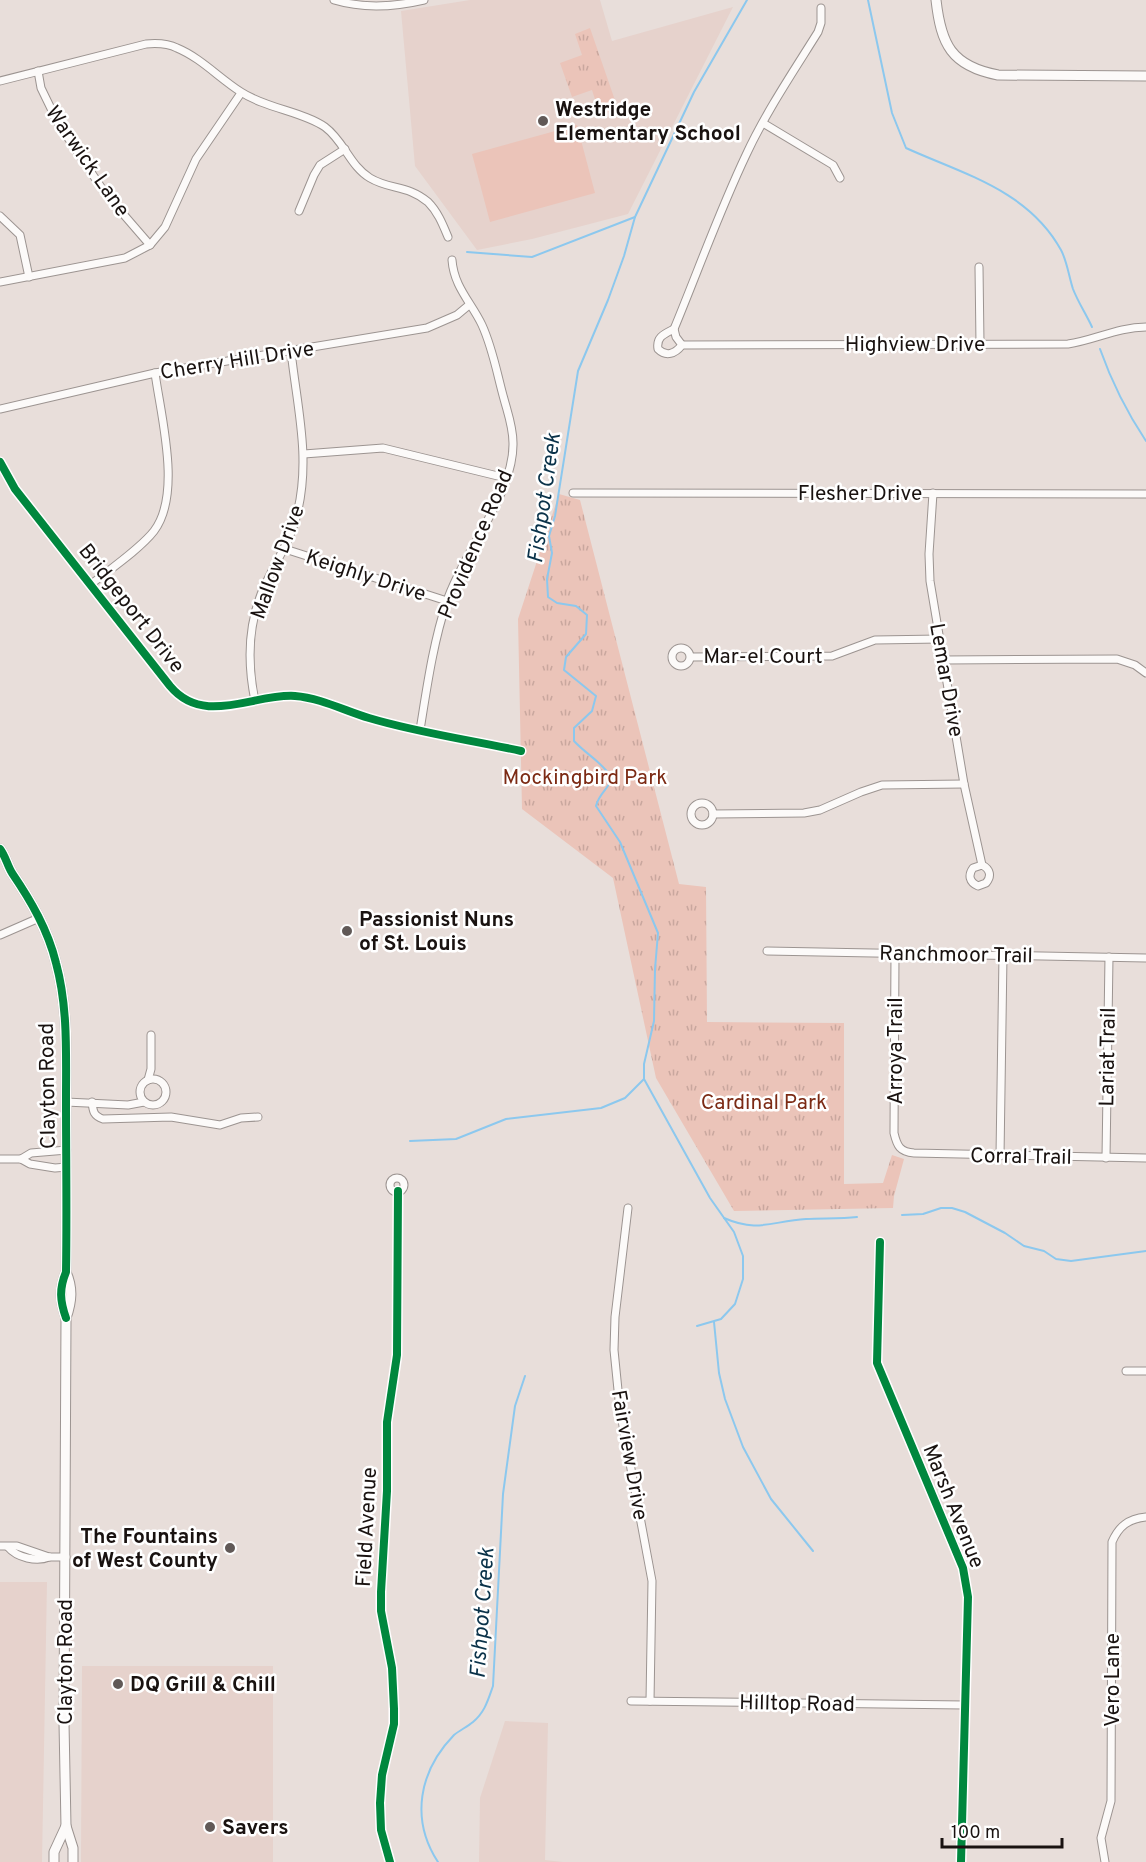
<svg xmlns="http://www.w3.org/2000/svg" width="1146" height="1862" font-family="Overpass,sans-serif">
	<defs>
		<pattern id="park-tufts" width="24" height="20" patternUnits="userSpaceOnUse" patternTransform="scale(1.5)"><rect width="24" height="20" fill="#ebc4b9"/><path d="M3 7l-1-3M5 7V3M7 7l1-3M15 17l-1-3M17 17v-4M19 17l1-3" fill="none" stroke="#c9a79e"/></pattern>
	</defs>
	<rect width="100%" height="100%" fill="#e8deda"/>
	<g fill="#e6d2cc">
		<path d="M470 0H600L612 41 733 7 628 214 532 239 477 250 415 166 401 11Z"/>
		<path d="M0 1582H47L42 1862H0Z"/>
		<path d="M82 1666H273V1862H81Z"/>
		<path d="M505 1721 548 1723 545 1860 563 1862H479L480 1798Z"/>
	</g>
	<g fill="url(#park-tufts)">
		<path d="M590 28 618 109 600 115 592 90 572 97 560 63 582 55 575 34Z"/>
		<path d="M559 494 580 500 679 884 706 887 707 1022 844 1023V1184L883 1183 892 1155 904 1159 894 1196 893 1208 734 1211 656 1078 613 878 522 809 518 619Z"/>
	</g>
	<path fill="#ebc4b9" d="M577 125 595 193 490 222 472 154Z"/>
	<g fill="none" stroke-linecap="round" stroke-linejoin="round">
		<g stroke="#8cc8ee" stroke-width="2">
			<path d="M868 0 892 113 906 148C963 174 1028 190 1061 250 1067 261 1069 277 1073 289 1078 302 1086 314 1092 327"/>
			<path d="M467 252 532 257 635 217"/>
			<path d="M1100 349C1111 380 1128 414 1146 441"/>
			<path d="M410 1141 456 1139 506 1119 601 1108 625 1098 644 1079"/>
			<path d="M902 1215 923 1214 941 1208H952L965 1212 1005 1233 1024 1246 1044 1251 1056 1259 1071 1261 1146 1251"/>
			<path d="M724 1218C758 1233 772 1221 806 1219 823 1218 840 1219 857 1217"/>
			<path d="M714 1322 719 1373 725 1399 743 1447 771 1499 813 1551"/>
			<path d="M697 1326 721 1319 735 1304 743 1279V1256L734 1232 710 1198 644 1079V1064L654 1021 655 969 658 933 620 842 596 806C599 793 608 790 612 778 602 762 587 755 574 741V728L592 711 596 696 564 670 566 657 586 634 587 615 576 606 557 603 548 597 547 579 552 553 549 536 555 516 578 371 608 300 624 256 635 217 694 92 747 0"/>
			<path d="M438 1862C410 1819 419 1771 454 1735 460 1730 467 1727 473 1722 485 1712 488 1700 493 1686L503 1494 515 1406 525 1376"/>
		</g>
		<g stroke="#9c9491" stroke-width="9">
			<g id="street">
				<path d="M334 0C364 9 394 7 424 0"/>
				<path d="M38 71 41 88 58 123 105 193 150 245"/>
				<path d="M0 81 146 44C157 43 167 43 177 48 201 58 219 78 241 92 265 108 304 112 325 127 344 141 350 166 370 178 390 190 408 185 428 202 438 212 443 225 448 237"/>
				<path d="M763 123 833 165 840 178"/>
				<path d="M299 211 314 175 320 165 345 149"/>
				<path d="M0 216 20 235 29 277"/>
				<path d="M979 267 980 344"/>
				<path d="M0 282 125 258 150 245 165 227 196 159 241 93"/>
				<path d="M674 329C664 334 656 337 658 349 666 357 675 354 682 345L1068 344C1095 340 1118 327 1146 327"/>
				<path d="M682 345 676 337 674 329C698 271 719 212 746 155 766 112 793 72 818 32L821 23V8"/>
				<path d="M0 409 155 373 427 328 457 315 469 305"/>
				<path d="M304 454 383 448 506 478"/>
				<path d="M0 462 15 489 170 686C204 727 254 693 295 696 321 698 345 711 369 718 419 733 471 740 521 751"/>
				<path d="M573 493 1146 494"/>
				<path d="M933 493 929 554 930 581 964 784 982 865C990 869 992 876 986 883L978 886C969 882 968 875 973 868L982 865"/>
				<path d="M285 549 447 601"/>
				<path d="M90 585C109 570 140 549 154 531 182 494 161 417 155 373"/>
				<circle cx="681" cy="657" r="9"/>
				<path d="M691 657 832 656 875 640 940 639"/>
				<path d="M944 660 1117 659 1135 665 1146 673"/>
				<path d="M255 701C247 662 248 621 265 585 276 561 291 540 297 514 311 458 297 407 291 351"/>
				<path d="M420 730C427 687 433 643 447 601 463 552 514 494 513 443 513 427 508 414 504 399 497 374 493 349 482 325 471 302 454 287 452 260"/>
				<circle cx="702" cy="814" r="11"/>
				<path d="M713 814 804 813 820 810 861 792 882 785 964 784"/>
				<path d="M0 935 39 918"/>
				<path d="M767 951 1146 958"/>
				<path d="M895 953 894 1133C897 1146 900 1152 914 1153L1146 1158"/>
				<circle cx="153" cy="1092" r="13"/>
				<path d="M148 1080 151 1069V1035"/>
				<path d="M66 1102 128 1105 144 1102"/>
				<path d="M92 1102C93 1112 94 1116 103 1119L171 1117 220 1125 241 1118 258 1117"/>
				<path d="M1000 1156 1003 955"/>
				<path d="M1106 1158 1109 957"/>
				<path d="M0 1159H21L30 1164 55 1168 67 1167"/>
				<path d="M21 1159 31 1153 67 1150"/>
				<circle cx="397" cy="1185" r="7"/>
				<path d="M628 1208 615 1317 614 1350 620 1410 652 1581 650 1701"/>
				<path d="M880 1242 877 1363 963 1568 968 1597 961 1862"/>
				<path d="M1126 1371H1146"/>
				<path d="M0 1546H17L49 1557H66"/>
				<path d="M8 1547C17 1558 37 1562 49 1557"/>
				<path d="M631 1701 964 1705"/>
				<path d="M390 1862 381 1830 380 1803 382 1775 394 1724V1709L392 1668 381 1611V1592L387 1491V1422L397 1355 398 1191"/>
				<path d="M1105 1862 1101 1838 1111 1801 1112 1542C1119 1526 1128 1519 1146 1517"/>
			</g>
		</g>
		<g stroke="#9c9491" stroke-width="11">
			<g id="secondary">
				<path d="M936 0C941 44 951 66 998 75L1146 76"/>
				<path d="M0 849C6 857 7 865 12 873 31 901 48 930 56 963 68 1007 66 1053 66 1099 66 1157 67 1214 66 1272 59 1289 60 1301 66 1318"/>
				<path d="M66 1272C73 1288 72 1301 66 1318L64 1723 66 1826 73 1848V1862"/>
				<path d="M54 1862V1852L66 1826"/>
			</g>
		</g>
		<use href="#street" stroke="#fcfaf9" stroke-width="7"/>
		<use href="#secondary" stroke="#fcfaf9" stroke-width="9"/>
		<g stroke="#fff" stroke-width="11">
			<g id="cycleway">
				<path d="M0 462 15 489 170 686C204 727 254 693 295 696 321 698 345 711 369 718 419 733 471 740 521 751"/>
				<path d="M0 849C6 857 7 865 12 873 31 901 48 930 56 963 68 1007 66 1053 66 1099 66 1157 67 1214 66 1272 59 1289 60 1301 66 1318"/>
				<path d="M880 1242 877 1363 963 1568 968 1597 961 1862"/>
				<path d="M390 1862 381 1830 380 1803 382 1775 394 1724V1709L392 1668 381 1611V1592L387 1491V1422L397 1355 398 1191"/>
			</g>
		</g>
		<use href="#cycleway" stroke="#00873e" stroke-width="8"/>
	</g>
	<g fill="#615957" stroke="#fff" stroke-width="2">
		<circle cx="543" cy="121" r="6"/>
		<circle cx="347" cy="931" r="6"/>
		<circle cx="230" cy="1548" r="6"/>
		<circle cx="118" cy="1684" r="6"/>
		<circle cx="210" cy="1827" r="6"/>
	</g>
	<g text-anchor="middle" stroke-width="5" stroke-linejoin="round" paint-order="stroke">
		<g font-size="21" font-weight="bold" fill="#191210" stroke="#fff" text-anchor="start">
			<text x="555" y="116">Westridge<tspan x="555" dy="24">Elementary School</tspan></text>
			<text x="359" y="926">Passionist Nuns<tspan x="359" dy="24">of St. Louis</tspan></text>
			<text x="218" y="1543" text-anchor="end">The Fountains<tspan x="218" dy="24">of West County</tspan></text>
			<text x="130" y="1691">DQ Grill &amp; Chill</text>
			<text x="222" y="1834">Savers</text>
		</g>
		<g font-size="21" fill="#191210" stroke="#fff">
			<text transform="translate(88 161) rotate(55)" y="7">Warwick Lane</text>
			<text x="915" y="351">Highview Drive</text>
			<text transform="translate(237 360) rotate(-9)" y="7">Cherry Hill Drive</text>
			<text x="860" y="500">Flesher Drive</text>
			<text transform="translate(475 544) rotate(-67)" y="7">Providence Road</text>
			<text transform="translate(277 562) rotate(-70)" y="7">Mallow Drive</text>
			<text transform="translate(366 575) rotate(18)" y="7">Keighly Drive</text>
			<text transform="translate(132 608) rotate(52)" y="7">Bridgeport Drive</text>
			<text x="763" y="663">Mar-el Court</text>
			<text transform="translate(947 680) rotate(80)" y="7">Lemar Drive</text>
			<text transform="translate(956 954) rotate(1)" y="7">Ranchmoor Trail</text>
			<text transform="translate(895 1051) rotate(-90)" y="7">Arroya Trail</text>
			<text transform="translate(1107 1057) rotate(-89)" y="7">Lariat Trail</text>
			<text transform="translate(47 1086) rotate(-91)" y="7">Clayton Road</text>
			<text transform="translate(1021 1156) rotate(1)" y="7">Corral Trail</text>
			<text transform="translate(630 1455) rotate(80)" y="7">Fairview Drive</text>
			<text transform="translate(954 1506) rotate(68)" y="7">Marsh Avenue</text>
			<text transform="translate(366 1527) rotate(-87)" y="7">Field Avenue</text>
			<text transform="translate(65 1662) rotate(-90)" y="7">Clayton Road</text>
			<text transform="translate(1112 1680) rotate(-90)" y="7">Vero Lane</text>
			<text transform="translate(797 1703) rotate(1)" y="7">Hilltop Road</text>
		</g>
		<g font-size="21" fill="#7c2a14" stroke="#fff">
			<text x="585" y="784">Mockingbird Park</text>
			<text x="764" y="1109">Cardinal Park</text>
		</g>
		<g font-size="22" font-style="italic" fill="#0a3249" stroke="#fff">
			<text transform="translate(543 498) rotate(-82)" y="8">Fishpot Creek</text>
			<text transform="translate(481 1613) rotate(-86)" y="8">Fishpot Creek</text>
		</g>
	</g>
	<path d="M942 1838v9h120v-9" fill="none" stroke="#191210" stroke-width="3"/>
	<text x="951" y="1838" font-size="18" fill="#191210" stroke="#ffffff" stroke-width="4.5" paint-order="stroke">100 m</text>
</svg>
